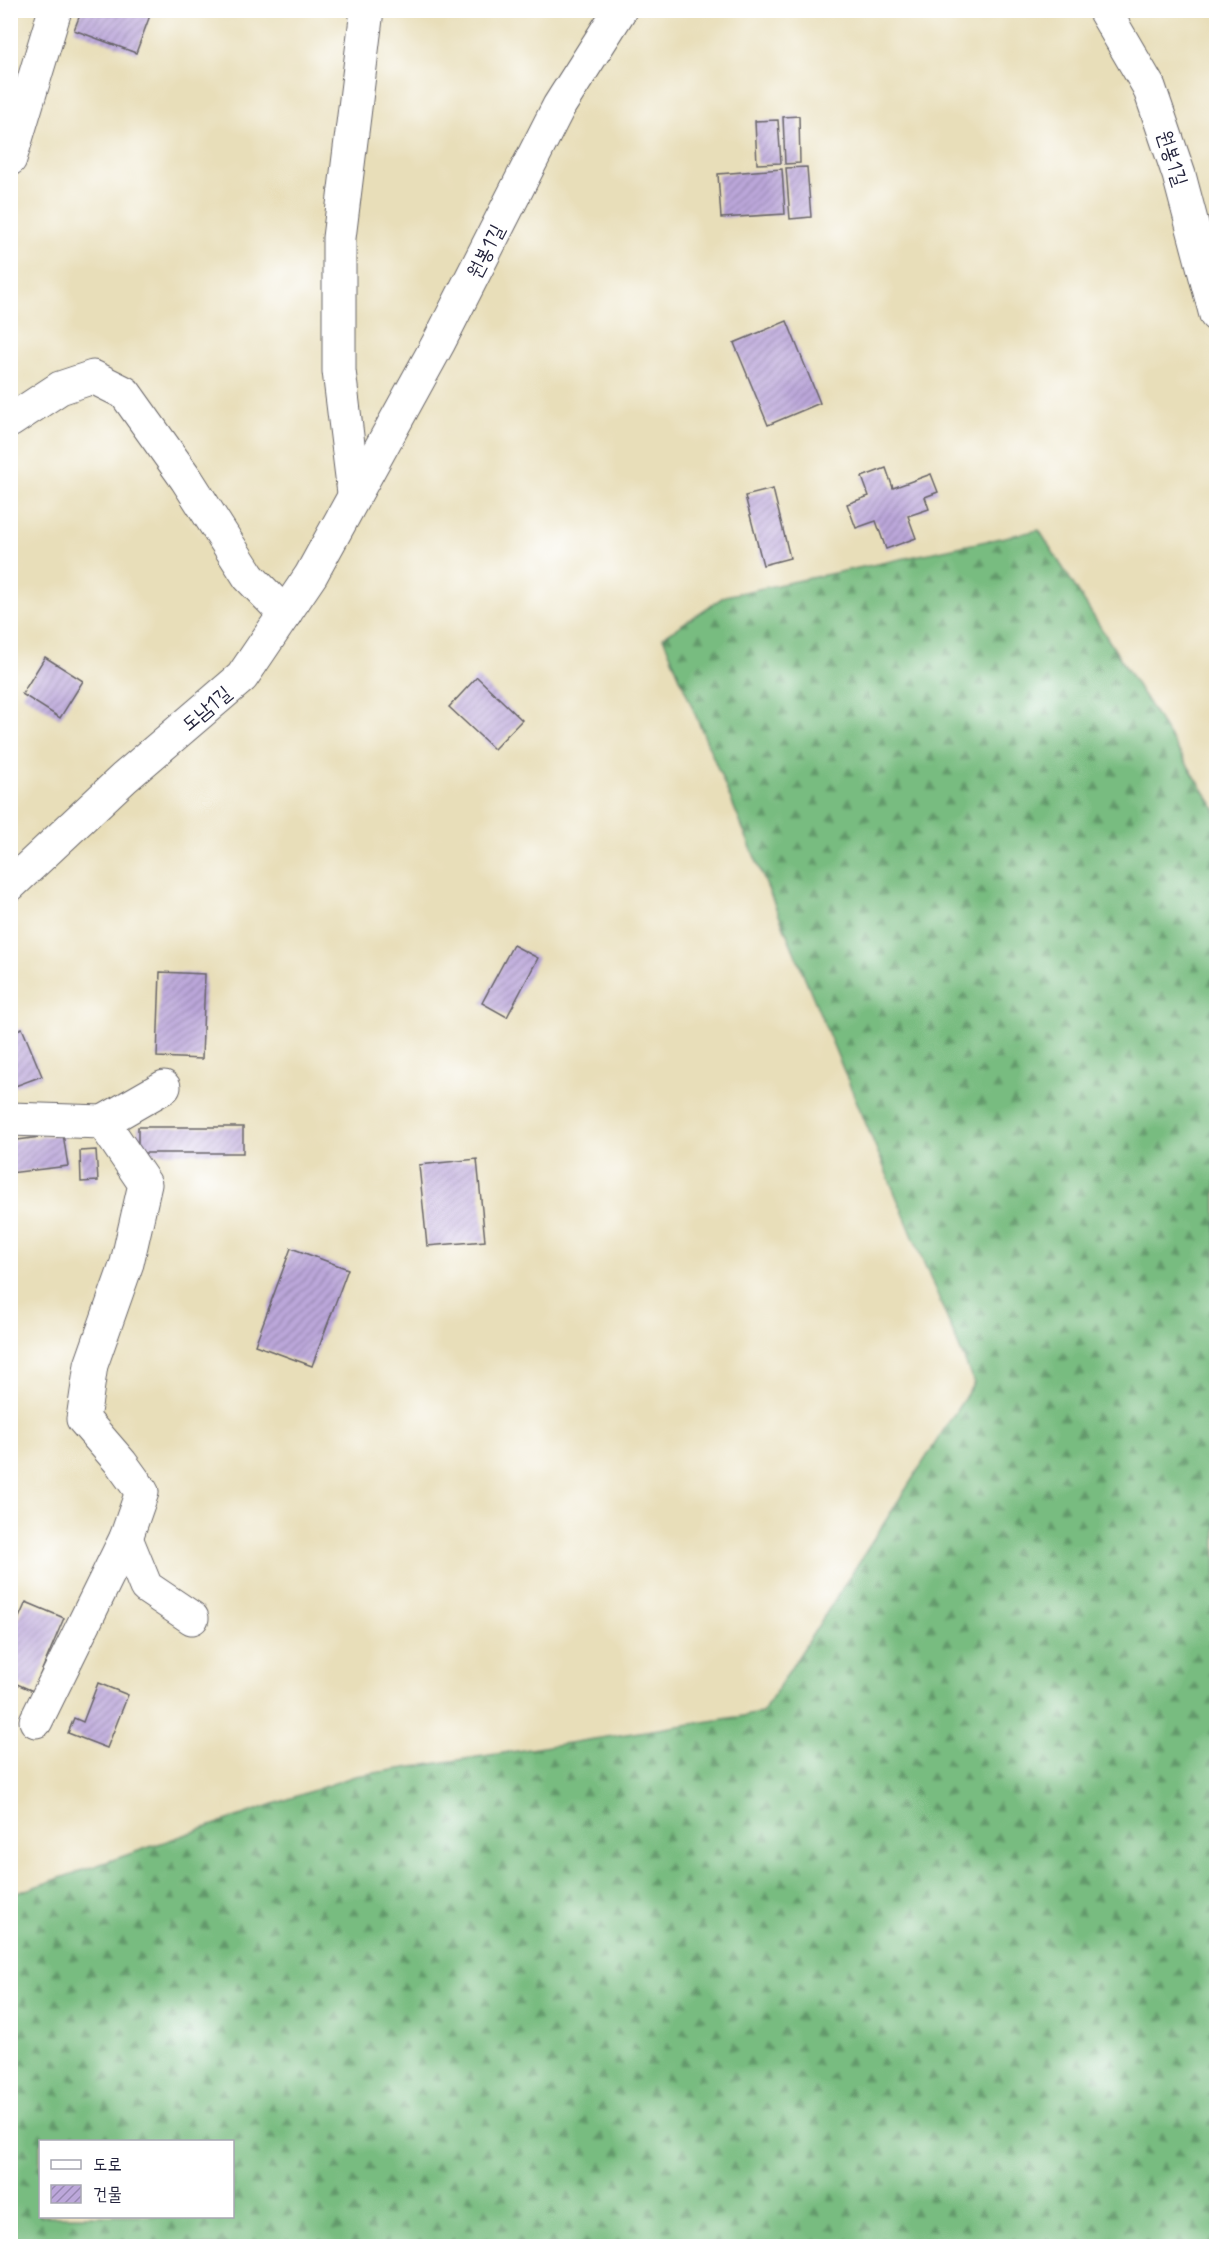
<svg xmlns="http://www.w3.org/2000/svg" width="1227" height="2257" font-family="Mynerve,'Poor Story',sans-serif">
	<defs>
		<pattern id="forest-firs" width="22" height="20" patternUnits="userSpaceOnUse" patternTransform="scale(1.5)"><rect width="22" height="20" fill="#78bc80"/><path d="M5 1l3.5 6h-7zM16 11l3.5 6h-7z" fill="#62986a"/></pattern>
		<pattern id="building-hatch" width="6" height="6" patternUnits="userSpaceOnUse" patternTransform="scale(1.5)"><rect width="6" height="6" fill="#bca7da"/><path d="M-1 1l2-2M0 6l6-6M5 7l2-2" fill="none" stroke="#9888b2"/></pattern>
	</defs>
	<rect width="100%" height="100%" fill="#fff"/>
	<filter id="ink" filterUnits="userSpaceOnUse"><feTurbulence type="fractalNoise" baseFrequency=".0167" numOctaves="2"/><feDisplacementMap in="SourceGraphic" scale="12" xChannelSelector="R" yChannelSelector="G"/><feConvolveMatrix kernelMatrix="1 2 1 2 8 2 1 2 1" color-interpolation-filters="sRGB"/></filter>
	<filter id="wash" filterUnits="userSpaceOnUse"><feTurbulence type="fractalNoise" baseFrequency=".008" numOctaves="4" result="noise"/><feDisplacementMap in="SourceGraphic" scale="24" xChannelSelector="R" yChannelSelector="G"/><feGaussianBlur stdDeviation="1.35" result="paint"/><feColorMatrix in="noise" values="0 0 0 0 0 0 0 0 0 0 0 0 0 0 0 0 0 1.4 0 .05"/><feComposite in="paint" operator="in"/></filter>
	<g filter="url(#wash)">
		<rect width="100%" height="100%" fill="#e8deb9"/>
		<path fill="url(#forest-firs)" stroke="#4d6f5e" stroke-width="1.5" fill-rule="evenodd" d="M1039 530 1216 810V2246H11V1895L355 1776 762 1713 974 1383 663 637 725 596ZM40 2142H232V2216H40Z"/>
		<g id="blocks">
			<g fill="url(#building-hatch)">
				<path d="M82 10H152L136 53 74 30Z"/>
				<path d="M799 116 800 163 785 164 783 117Z"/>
				<path d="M778 120 781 163 757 164 755 121Z"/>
				<path d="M807 167 811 217 790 219 786 168Z"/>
				<path d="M782 169 785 214 721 218 718 174Z"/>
				<path d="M787 321 820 403 768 425 734 343Z"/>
				<path d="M886 468 893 488 931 474 938 492 925 497 929 509 908 516 916 538 886 549 876 521 856 528 847 504 869 496 862 477Z"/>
				<path d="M773 489 790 558 763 565 745 496Z"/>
				<path d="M45 657 83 681 60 718 22 694Z"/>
				<path d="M477 677 522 720 494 749 449 707Z"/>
				<path d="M513 945 538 958 507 1017 482 1003Z"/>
				<path d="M160 972 205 974 202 1059 157 1057Z"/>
				<path d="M22 1028 42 1076 10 1088V1033Z"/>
				<rect x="138" y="1127" width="105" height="26"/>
				<path d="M63 1134 68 1166 10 1173V1141Z"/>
				<path d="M96 1150 98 1181 81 1182 80 1151Z"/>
				<path d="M477 1159 485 1241 427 1246 419 1165Z"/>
				<path d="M291 1248 348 1269 312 1366 255 1345Z"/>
				<path d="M26 1602 64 1618 33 1691 10 1681V1638Z"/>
				<path d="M98 1683 128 1695 107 1748 68 1733 74 1718 83 1722Z"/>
			</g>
		</g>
	</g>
	<g filter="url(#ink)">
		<use href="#blocks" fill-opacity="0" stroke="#676467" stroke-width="1.5"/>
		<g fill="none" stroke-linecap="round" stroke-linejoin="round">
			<g stroke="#676467" stroke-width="35">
				<g id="street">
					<path d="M1104 10 1149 87 1179 175 1216 315"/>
					<path d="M10 159 55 10"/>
					<path d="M10 421 60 388 93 377 125 393 187 480 249 577 285 614"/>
					<path d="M354 493 339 371V238L367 10"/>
					<path d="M10 885 124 778 242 677 311 575 439 342 559 106 620 10"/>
					<path d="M10 1119 103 1122 164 1087"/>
					<path d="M126 1538 146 1587 192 1618"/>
					<path d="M36 1721 126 1538 142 1492 121 1463 83 1419 91 1365 127 1263 145 1184 103 1122"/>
				</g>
			</g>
			<use href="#street" stroke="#fff" stroke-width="33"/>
		</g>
	</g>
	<g text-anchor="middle" stroke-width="4.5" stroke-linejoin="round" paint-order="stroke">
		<g font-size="20" fill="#22223b" stroke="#fff">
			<text transform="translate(1173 158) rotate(72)" y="7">원봉1길</text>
			<text transform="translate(485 251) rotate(-63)" y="7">원봉1길</text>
			<text transform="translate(206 708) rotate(-40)" y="7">도남1길</text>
		</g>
	</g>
	<rect width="1227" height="2257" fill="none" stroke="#fff" stroke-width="36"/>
	<rect x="39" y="2140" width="195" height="78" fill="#ffffff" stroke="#a7a7b1" stroke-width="1.5"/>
	<rect x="51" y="2160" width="30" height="9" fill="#ffffff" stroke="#a7a7b1" stroke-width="1.5"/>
	<text x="93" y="2170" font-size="18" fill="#22223b">도로</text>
	<rect x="51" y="2185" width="30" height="18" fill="url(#building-hatch)" stroke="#a7a7b1" stroke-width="1.5"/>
	<text x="93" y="2200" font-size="18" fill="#22223b">건물</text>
</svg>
